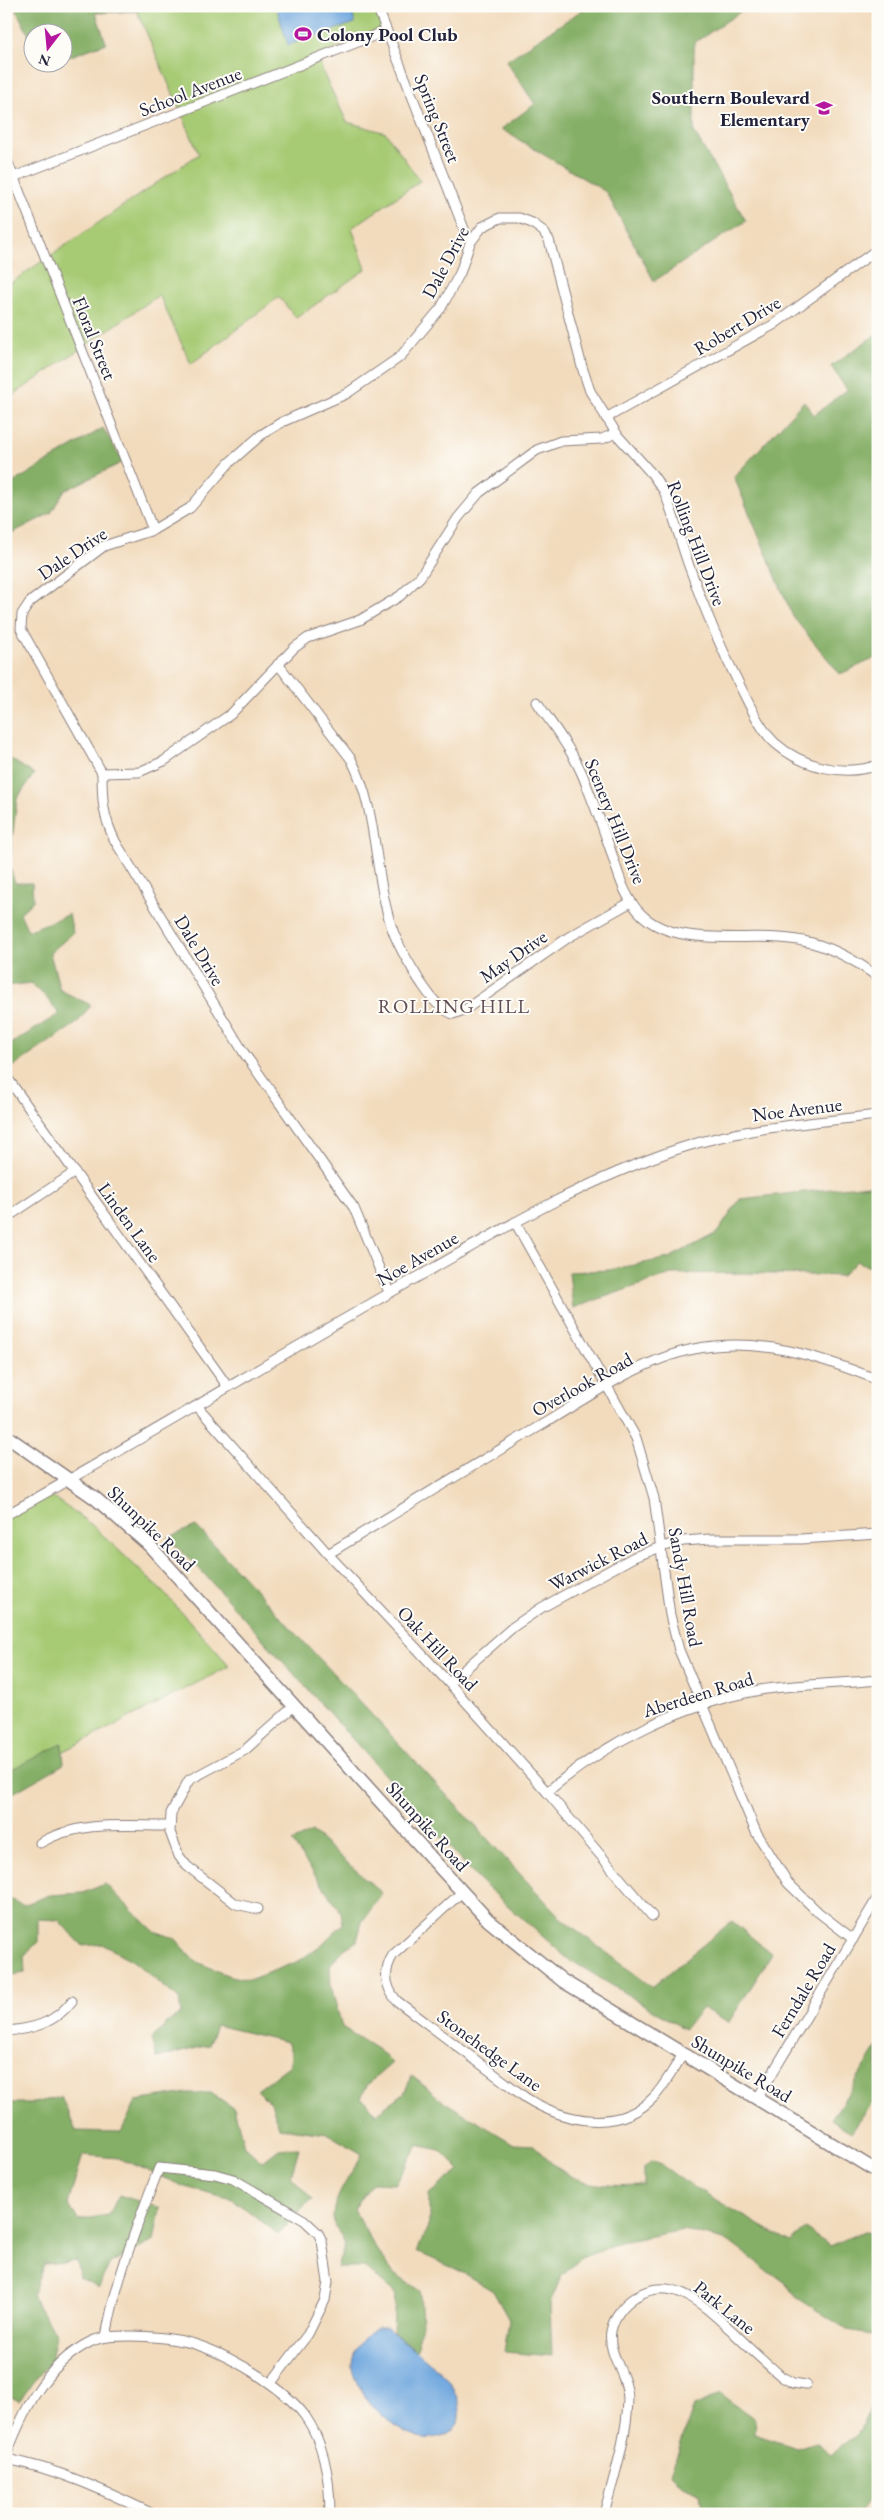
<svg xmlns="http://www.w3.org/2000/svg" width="884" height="2520" font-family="'EB Garamond',serif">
	<rect width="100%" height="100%" fill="#fdfcf7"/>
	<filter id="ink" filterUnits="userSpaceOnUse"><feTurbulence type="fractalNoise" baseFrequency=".02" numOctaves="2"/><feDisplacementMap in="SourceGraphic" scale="10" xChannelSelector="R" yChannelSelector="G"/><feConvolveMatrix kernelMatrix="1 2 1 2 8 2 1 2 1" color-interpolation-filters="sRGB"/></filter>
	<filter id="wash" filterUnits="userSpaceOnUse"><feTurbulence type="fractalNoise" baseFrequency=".0096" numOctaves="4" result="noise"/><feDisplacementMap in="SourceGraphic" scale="20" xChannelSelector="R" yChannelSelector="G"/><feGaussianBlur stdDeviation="1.12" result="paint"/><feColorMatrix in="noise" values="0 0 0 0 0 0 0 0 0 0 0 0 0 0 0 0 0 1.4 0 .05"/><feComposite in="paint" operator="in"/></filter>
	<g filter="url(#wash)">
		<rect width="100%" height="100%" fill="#f2dbbd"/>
		<g fill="#a7cb74" stroke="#647658">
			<path d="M161 6H373L382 27 319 56 323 73 347 122 386 133 420 181 352 228 366 269 296 318 279 297 191 364 159 295 6 400V286L199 154 137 11Z"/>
			<path d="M47 1493 92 1525 165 1594 230 1666 6 1781V1516Z"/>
		</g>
		<g fill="#85af66" stroke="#546850">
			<path d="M14 6H161L137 11 96 13 106 43 63 59 62 32H32V41Z"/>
			<path d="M588 6H749L694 43V132L746 221 654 281 606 192 501 129 535 104 506 61Z"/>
			<path d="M878 333V657L840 674 793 617 734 477 804 401 814 415 847 390 831 366Z"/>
			<path d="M103 428 123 462 64 491 51 513 6 536V487Z"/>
			<path d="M6 756 34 774 17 799 9 865 15 883H32L33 901 20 913 28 931 69 914 73 933 50 953 60 990 91 1005 77 1023 7 1071 6 1047 59 1014 46 997 31 983 6 986Z"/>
			<path d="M878 1184V1271L857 1261 842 1276 743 1273 671 1274 573 1308 569 1272 609 1270 669 1258 717 1233 740 1199Z"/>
			<path d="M196 1526 561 1918 652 1987 732 1921 772 1954 729 2022 702 2008 684 2029 567 1958 479 1880 197 1566 167 1538Z"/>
			<path d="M62 1744 64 1764 6 1797V1772Z"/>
			<path d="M312 1832 382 1893 362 1922 357 1941 344 1949 330 1965 331 1986 342 2027 380 2051 392 2063 368 2084 361 2097 376 2114 404 2093 412 2076 443 2101 514 2144 534 2145C568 2185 594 2187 644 2185V2168L651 2161C667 2166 676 2177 690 2185 724 2204 756 2224 791 2242L805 2229 830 2246 864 2231 878 2232V2335L848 2330 796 2297 786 2284 728 2241 683 2230 626 2241 581 2258 561 2277 550 2303 552 2356 504 2352 509 2320 493 2291 458 2270 417 2252 429 2224V2194L460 2170 440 2150 417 2145 396 2184 372 2183 354 2210 374 2246 394 2274 420 2291 422 2324 416 2351 393 2332 395 2293 364 2267H337L345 2245C342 2237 333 2224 333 2216 334 2195 353 2173 362 2154L328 2134 279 2128 272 2105 257 2090 290 2065 291 2052 287 2042 216 2025 209 2045 157 2058 152 2039 166 2024 181 2013 179 1999 133 1961 102 1944 83 1946 58 1920 38 1919V1942L24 1956 25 1973 6 1976V1897L23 1905 50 1895 83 1893 105 1884 154 1931 175 1938 195 1961 227 1975 249 1980 299 1961 321 1945 343 1924 341 1912 292 1842Z"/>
			<path d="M878 2046V2094L851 2132 831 2120Z"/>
			<path d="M187 2093H211L234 2108 244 2146 262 2162 279 2149 299 2148 291 2176 312 2199 278 2234 233 2199 185 2187 118 2158 83 2155 68 2204 78 2220 109 2215 119 2195 160 2208 154 2241 110 2263 99 2287 79 2278 77 2261 44 2264 32 2296 56 2335 51 2360 19 2401 6 2396V2103H33L61 2097 76 2131 121 2132 136 2101Z"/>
			<path d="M878 2393V2487L858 2514H703L700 2493 685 2487 670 2474 694 2406 720 2394 755 2419 754 2434 797 2448 815 2442 831 2454 858 2433Z"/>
		</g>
		<g fill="#6fa7de" stroke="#48648c">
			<path d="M276 6H350L355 23 288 45Z"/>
			<path d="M378 2328H387C401 2339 414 2351 428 2362 434 2367 441 2371 446 2377 453 2386 461 2404 460 2416 458 2435 433 2441 418 2437 396 2430 377 2413 364 2395 359 2387 351 2373 352 2364 353 2350 365 2333 378 2328Z"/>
		</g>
	</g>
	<g filter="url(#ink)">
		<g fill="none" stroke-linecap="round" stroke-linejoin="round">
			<g stroke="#8a7e7c" stroke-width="11">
				<g id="minor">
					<path d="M377 6 466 234 472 240"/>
					<path d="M6 158 153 530"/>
					<path d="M6 180 386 31"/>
					<path d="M606 418 773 325 878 249"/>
					<path d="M278 664 351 759C378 810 373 868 390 922 396 943 408 961 419 980 429 994 436 1007 453 1014L466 1009 569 937 631 902"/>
					<path d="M537 702C553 726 572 750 583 776 591 797 600 819 607 840 617 866 621 895 642 915 680 951 755 930 803 941 831 946 855 960 878 977"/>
					<path d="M102 773 139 772 164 761 231 714 294 648 308 638 360 620 400 596 420 577 458 518 479 493 537 450 561 441 602 439 616 433"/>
					<path d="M6 1076 228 1387"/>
					<path d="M6 1218 75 1172"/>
					<path d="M515 1222 636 1438 654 1498 670 1615 679 1650 756 1832 788 1883 818 1912 853 1939"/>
					<path d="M389 1292 354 1208 244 1053 115 841C103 816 102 801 102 773L21 629 22 614 30 602 104 546 153 530 190 508 229 463 261 435 282 422 346 394 400 357 441 308 460 273 470 243 482 227 500 218H519L532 223 543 231 549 240 582 367 590 391 618 436 652 474 664 491C674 515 680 541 689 566 704 609 722 651 743 692 751 708 761 730 775 743 802 767 844 777 878 765"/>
					<path d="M197 1406 328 1554 449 1683 547 1792 652 1916"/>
					<path d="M6 1515C150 1436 289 1349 432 1269 512 1223 593 1177 681 1148 744 1127 812 1123 878 1115"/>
					<path d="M328 1554C400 1510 472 1466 545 1423 589 1396 643 1359 694 1349 758 1336 819 1356 878 1380"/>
					<path d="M449 1683 513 1627 541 1608 634 1557 661 1547 684 1541 710 1539H801L878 1534"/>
					<path d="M547 1792C608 1741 681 1704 760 1690 799 1684 839 1684 878 1680"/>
					<path d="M40 1843C79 1820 126 1826 170 1826"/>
					<path d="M462 1892 393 1955C383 1971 385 1987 397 2001L526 2098C565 2122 619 2134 655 2096 666 2083 674 2069 683 2054"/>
					<path d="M258 1909 236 1904 187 1866 179 1856 170 1832 171 1813 189 1780 245 1750 294 1706"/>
					<path d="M6 2031C34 2029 55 2023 72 2001"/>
					<path d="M757 2099 878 1897"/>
					<path d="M106 2337C116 2279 138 2222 159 2168L215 2174 233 2179 304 2220 318 2233 322 2241 328 2282 325 2300 308 2334 271 2383"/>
					<path d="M6 2456C23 2411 45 2365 90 2342 102 2336 117 2336 131 2336 151 2336 171 2338 191 2343 226 2353 283 2386 305 2416 324 2443 330 2481 330 2514"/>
					<path d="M6 2459C59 2469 105 2491 153 2514"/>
					<path d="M604 2514C614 2476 627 2438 628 2399 628 2375 607 2355 611 2331 614 2317 623 2305 635 2297 673 2273 704 2306 732 2331 748 2347 765 2362 782 2377L793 2383 806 2385"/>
				</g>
			</g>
			<g stroke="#8a7e7c" stroke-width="15">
				<path id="secondary" d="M6 1436 95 1498 149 1545 444 1872 488 1920 563 1981 878 2172"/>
			</g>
			<use href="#minor" stroke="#fff" stroke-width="9"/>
			<use href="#secondary" stroke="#fff" stroke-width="12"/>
		</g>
	</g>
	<defs>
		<g id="stadium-bare" transform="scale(1.35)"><path d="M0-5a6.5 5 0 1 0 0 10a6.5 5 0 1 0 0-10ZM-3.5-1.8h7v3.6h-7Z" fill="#b5179e" stroke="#fdfcf7" stroke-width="2.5" paint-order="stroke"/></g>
		<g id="school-bare" transform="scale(1.35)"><path d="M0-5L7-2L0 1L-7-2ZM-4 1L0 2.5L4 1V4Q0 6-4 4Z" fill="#b5179e" stroke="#fdfcf7" stroke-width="2.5" paint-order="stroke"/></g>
	</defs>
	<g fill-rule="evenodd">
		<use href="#stadium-bare" x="303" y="34"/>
		<use href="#school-bare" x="824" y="108"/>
	</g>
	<g text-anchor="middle" stroke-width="4" stroke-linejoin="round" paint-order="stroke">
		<g font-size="19" font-weight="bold" fill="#22223b" stroke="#fdfcf7" text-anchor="start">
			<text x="317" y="41">Colony Pool Club</text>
			<text x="810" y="104" text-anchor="end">Southern Boulevard<tspan x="810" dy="22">Elementary</tspan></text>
		</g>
		<g font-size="19" fill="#22223b" stroke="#fdfcf7">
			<text transform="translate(190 91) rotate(-21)" y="7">School Avenue</text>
			<text transform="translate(438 118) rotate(68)" y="7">Spring Street</text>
			<text transform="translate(445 262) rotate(-62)" y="7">Dale Drive</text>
			<text transform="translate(737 325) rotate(-31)" y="7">Robert Drive</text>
			<text transform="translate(95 338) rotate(68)" y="7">Floral Street</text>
			<text transform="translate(697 543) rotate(69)" y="7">Rolling Hill Drive</text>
			<text transform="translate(72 553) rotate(-34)" y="7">Dale Drive</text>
			<text transform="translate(616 821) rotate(68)" y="7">Scenery Hill Drive</text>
			<text transform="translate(200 950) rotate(59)" y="7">Dale Drive</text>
			<text transform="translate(513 956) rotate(-35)" y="7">May Drive</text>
			<text transform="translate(797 1109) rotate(-7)" y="7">Noe Avenue</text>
			<text transform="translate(130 1222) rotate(54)" y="7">Linden Lane</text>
			<text transform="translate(417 1258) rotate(-30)" y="7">Noe Avenue</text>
			<text transform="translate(582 1384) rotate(-29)" y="7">Overlook Road</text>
			<text transform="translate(152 1528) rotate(44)" y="7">Shunpike Road</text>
			<text transform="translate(598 1561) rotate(-27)" y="7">Warwick Road</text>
			<text transform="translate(686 1587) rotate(80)" y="7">Sandy Hill Road</text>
			<text transform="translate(438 1648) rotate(47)" y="7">Oak Hill Road</text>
			<text transform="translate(698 1694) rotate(-17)" y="7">Aberdeen Road</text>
			<text transform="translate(428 1826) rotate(48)" y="7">Shunpike Road</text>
			<text transform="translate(803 1990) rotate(-59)" y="7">Ferndale Road</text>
			<text transform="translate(490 2050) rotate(36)" y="7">Stonehedge Lane</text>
			<text transform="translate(742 2068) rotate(31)" y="7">Shunpike Road</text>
			<text transform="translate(725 2307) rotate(39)" y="7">Park Lane</text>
		</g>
		<g font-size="20" letter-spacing="1" fill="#614e54" stroke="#fdfcf7">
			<text x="454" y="1013">ROLLING HILL</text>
		</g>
	</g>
	<rect width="884" height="2520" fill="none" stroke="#fdfcf7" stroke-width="25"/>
	<g transform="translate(48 48) rotate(196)"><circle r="24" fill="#fdfcf7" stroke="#a5a5ac"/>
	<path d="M0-4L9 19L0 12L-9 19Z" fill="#b5179e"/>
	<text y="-8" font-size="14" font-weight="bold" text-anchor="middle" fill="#22223b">N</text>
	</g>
</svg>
